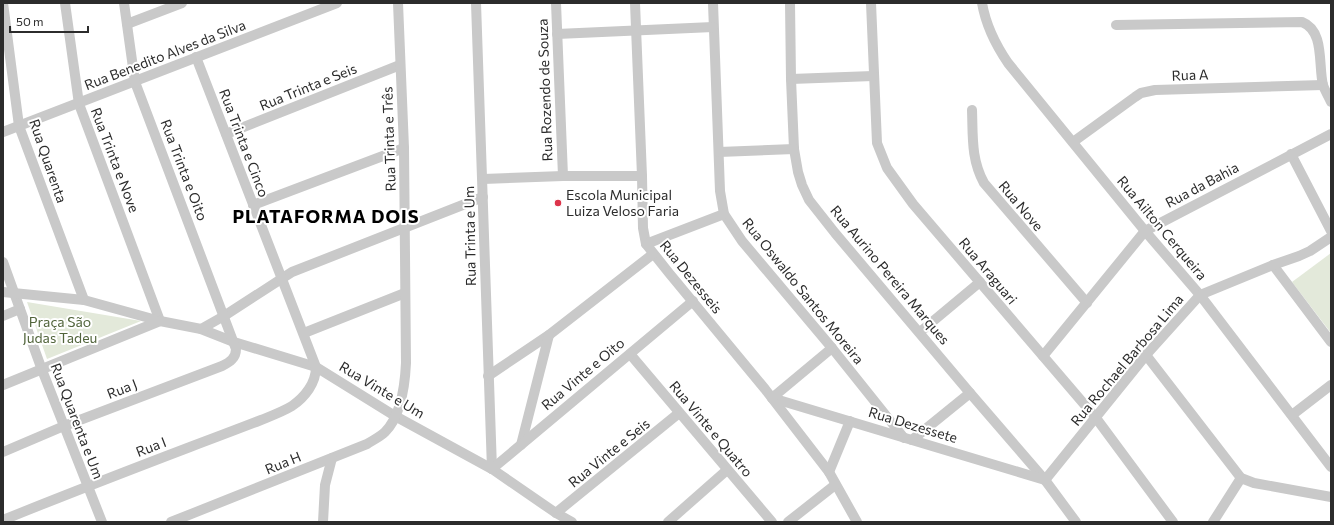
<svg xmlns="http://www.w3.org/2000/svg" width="1334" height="525" font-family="Commissioner,sans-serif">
	<rect width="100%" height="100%" fill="#fff"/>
	<g fill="#e3e9da">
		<path d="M1331 253V333L1292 282Z"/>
		<path d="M27 302 141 321 47 359Z"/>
	</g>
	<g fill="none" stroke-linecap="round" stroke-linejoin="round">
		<g stroke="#c9c9c9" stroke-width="10">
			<path d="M3 3 19 126 84 300"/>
			<path d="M65 3 79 104 160 321"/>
			<path d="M476 3 492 469"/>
			<path d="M556 3 563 176"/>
			<path d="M635 3 642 176 643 228 646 244 669 273 765 389 829 472 857 522"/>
			<path d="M713 3 720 191 724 214 742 241 832 348 904 438"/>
			<path d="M790 3 791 79 794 149 798 172 802 185 809 200 835 233 970 393 1045 480 1076 522"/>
			<path d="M871 3 877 143 887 168 913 204 1096 418 1173 522"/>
			<path d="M982 3C986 26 995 44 1008 63L1145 231 1200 295 1331 467"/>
			<path d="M127 24 182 3"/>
			<path d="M1116 25 1302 22C1325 31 1318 65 1323 85 1325 91 1329 97 1331 102"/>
			<path d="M557 34 713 27"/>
			<path d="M791 79 873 76"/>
			<path d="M972 110C973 137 971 159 984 183L1087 303"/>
			<path d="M3 132 337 3"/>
			<path d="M226 134 400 65"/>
			<path d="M1073 142 1135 97 1141 93 1155 90 1323 85"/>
			<path d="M719 152 794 149"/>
			<path d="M1291 154 1331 231"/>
			<path d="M483 179 563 176H642"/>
			<path d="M253 205 404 148"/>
			<path d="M646 244 724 214"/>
			<path d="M3 262 42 370 102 522"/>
			<path d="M1273 265 1331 342"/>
			<path d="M3 292 84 300 160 321 201 329 234 342 316 367 395 416 492 469 556 513 572 522"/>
			<path d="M3 316 20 309"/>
			<path d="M201 329 224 316 292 272 483 197"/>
			<path d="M920 332 980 282"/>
			<path d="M304 333 405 293"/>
			<path d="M630 354 772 522"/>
			<path d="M1146 355 1241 478 1254 483 1331 497"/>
			<path d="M1043 356 1145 231 1331 134"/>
			<path d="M488 376 549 335 653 254"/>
			<path d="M3 385 160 321"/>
			<path d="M772 398 1045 480 1146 355 1200 295 1273 265 1299 256 1310 251 1331 237"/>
			<path d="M772 398 832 348"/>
			<path d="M1292 415 1331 385"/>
			<path d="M912 440 970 393"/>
			<path d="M521 445 549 335"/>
			<path d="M3 452 64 426 222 366C230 362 236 358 236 349L135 82 124 3"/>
			<path d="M492 469 693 301"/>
			<path d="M829 472 850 421"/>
			<path d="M556 513 679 413"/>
			<path d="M3 520C65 495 127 471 190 447 214 438 238 429 261 420 271 416 282 412 292 406 305 397 316 383 316 367L196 57"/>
			<path d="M171 522 367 444C373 440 380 437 385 432 401 416 405 384 406 363L404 148 398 3"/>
			<path d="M323 522 325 485 332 458"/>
			<path d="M668 522 727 470"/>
			<path d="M788 522 835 485"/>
			<path d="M1213 522 1241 478"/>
		</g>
	</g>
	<circle fill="#dd344b" stroke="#fff" stroke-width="1.5" cx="558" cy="203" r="4"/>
	<g text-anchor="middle" stroke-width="4" stroke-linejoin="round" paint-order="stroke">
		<g font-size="14" fill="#2c2c2c" stroke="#fff">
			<text transform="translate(165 55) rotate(-21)" y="5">Rua Benedito Alves da Silva</text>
			<text transform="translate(1190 75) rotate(-2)" y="5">Rua A</text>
			<text transform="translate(308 87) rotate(-22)" y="5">Rua Trinta e Seis</text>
			<text transform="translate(545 90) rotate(-92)" y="5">Rua Rozendo de Souza</text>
			<text transform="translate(389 139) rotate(-92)" y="5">Rua Trinta e Três</text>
			<text transform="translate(244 143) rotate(69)" y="5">Rua Trinta e Cinco</text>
			<text transform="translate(115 160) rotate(69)" y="5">Rua Trinta e Nove</text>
			<text transform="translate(48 161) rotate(71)" y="5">Rua Quarenta</text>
			<text transform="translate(184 170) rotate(69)" y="5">Rua Trinta e Oito</text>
			<text transform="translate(1202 185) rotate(-28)" y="5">Rua da Bahia</text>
			<text transform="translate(1021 206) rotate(50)" y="5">Rua Nove</text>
			<text transform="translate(1162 228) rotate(50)" y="5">Rua Ailton Cerqueira</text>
			<text transform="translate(470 236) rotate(-91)" y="5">Rua Trinta e Um</text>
			<text transform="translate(988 271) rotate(50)" y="5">Rua Araguari</text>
			<text transform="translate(890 275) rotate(50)" y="5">Rua Aurino Pereira Marques</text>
			<text transform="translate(691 277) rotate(51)" y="5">Rua Dezesseis</text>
			<text transform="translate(803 291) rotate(51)" y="5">Rua Oswaldo Santos Moreira</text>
			<text transform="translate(1127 360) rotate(-50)" y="5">Rua Rochael Barbosa Lima</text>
			<text transform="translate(583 374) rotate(-40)" y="5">Rua Vinte e Oito</text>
			<text transform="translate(122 389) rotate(-21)" y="5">Rua J</text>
			<text transform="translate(382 390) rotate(31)" y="5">Rua Vinte e Um</text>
			<text transform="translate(77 421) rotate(69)" y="5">Rua Quarenta e Um</text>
			<text transform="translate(913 425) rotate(17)" y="5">Rua Dezessete</text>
			<text transform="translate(711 429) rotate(50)" y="5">Rua Vinte e Quatro</text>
			<text transform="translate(151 447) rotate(-21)" y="5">Rua I</text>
			<text transform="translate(609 453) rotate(-39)" y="5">Rua Vinte e Seis</text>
			<text transform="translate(283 463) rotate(-22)" y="5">Rua H</text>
		</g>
		<g font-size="14" fill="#2c2c2c" stroke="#fff" text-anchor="start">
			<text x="566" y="200">Escola Municipal<tspan x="566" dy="16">Luiza Veloso Faria</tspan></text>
		</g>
		<g font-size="14" fill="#52653c" stroke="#fff">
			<text x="60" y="327">Praça São<tspan x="60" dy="16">Judas Tadeu</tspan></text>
		</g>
		<g font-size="18" font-weight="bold" letter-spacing="1" fill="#000" stroke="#fff">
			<text x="326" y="223">PLATAFORMA DOIS</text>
		</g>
	</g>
	<rect width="1334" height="525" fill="none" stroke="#2c2c2c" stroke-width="8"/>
	<path d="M10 26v6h78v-6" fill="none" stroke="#2c2c2c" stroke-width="2"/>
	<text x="16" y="26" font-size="12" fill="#2c2c2c" stroke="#ffffff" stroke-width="3" paint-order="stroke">50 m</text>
</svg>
